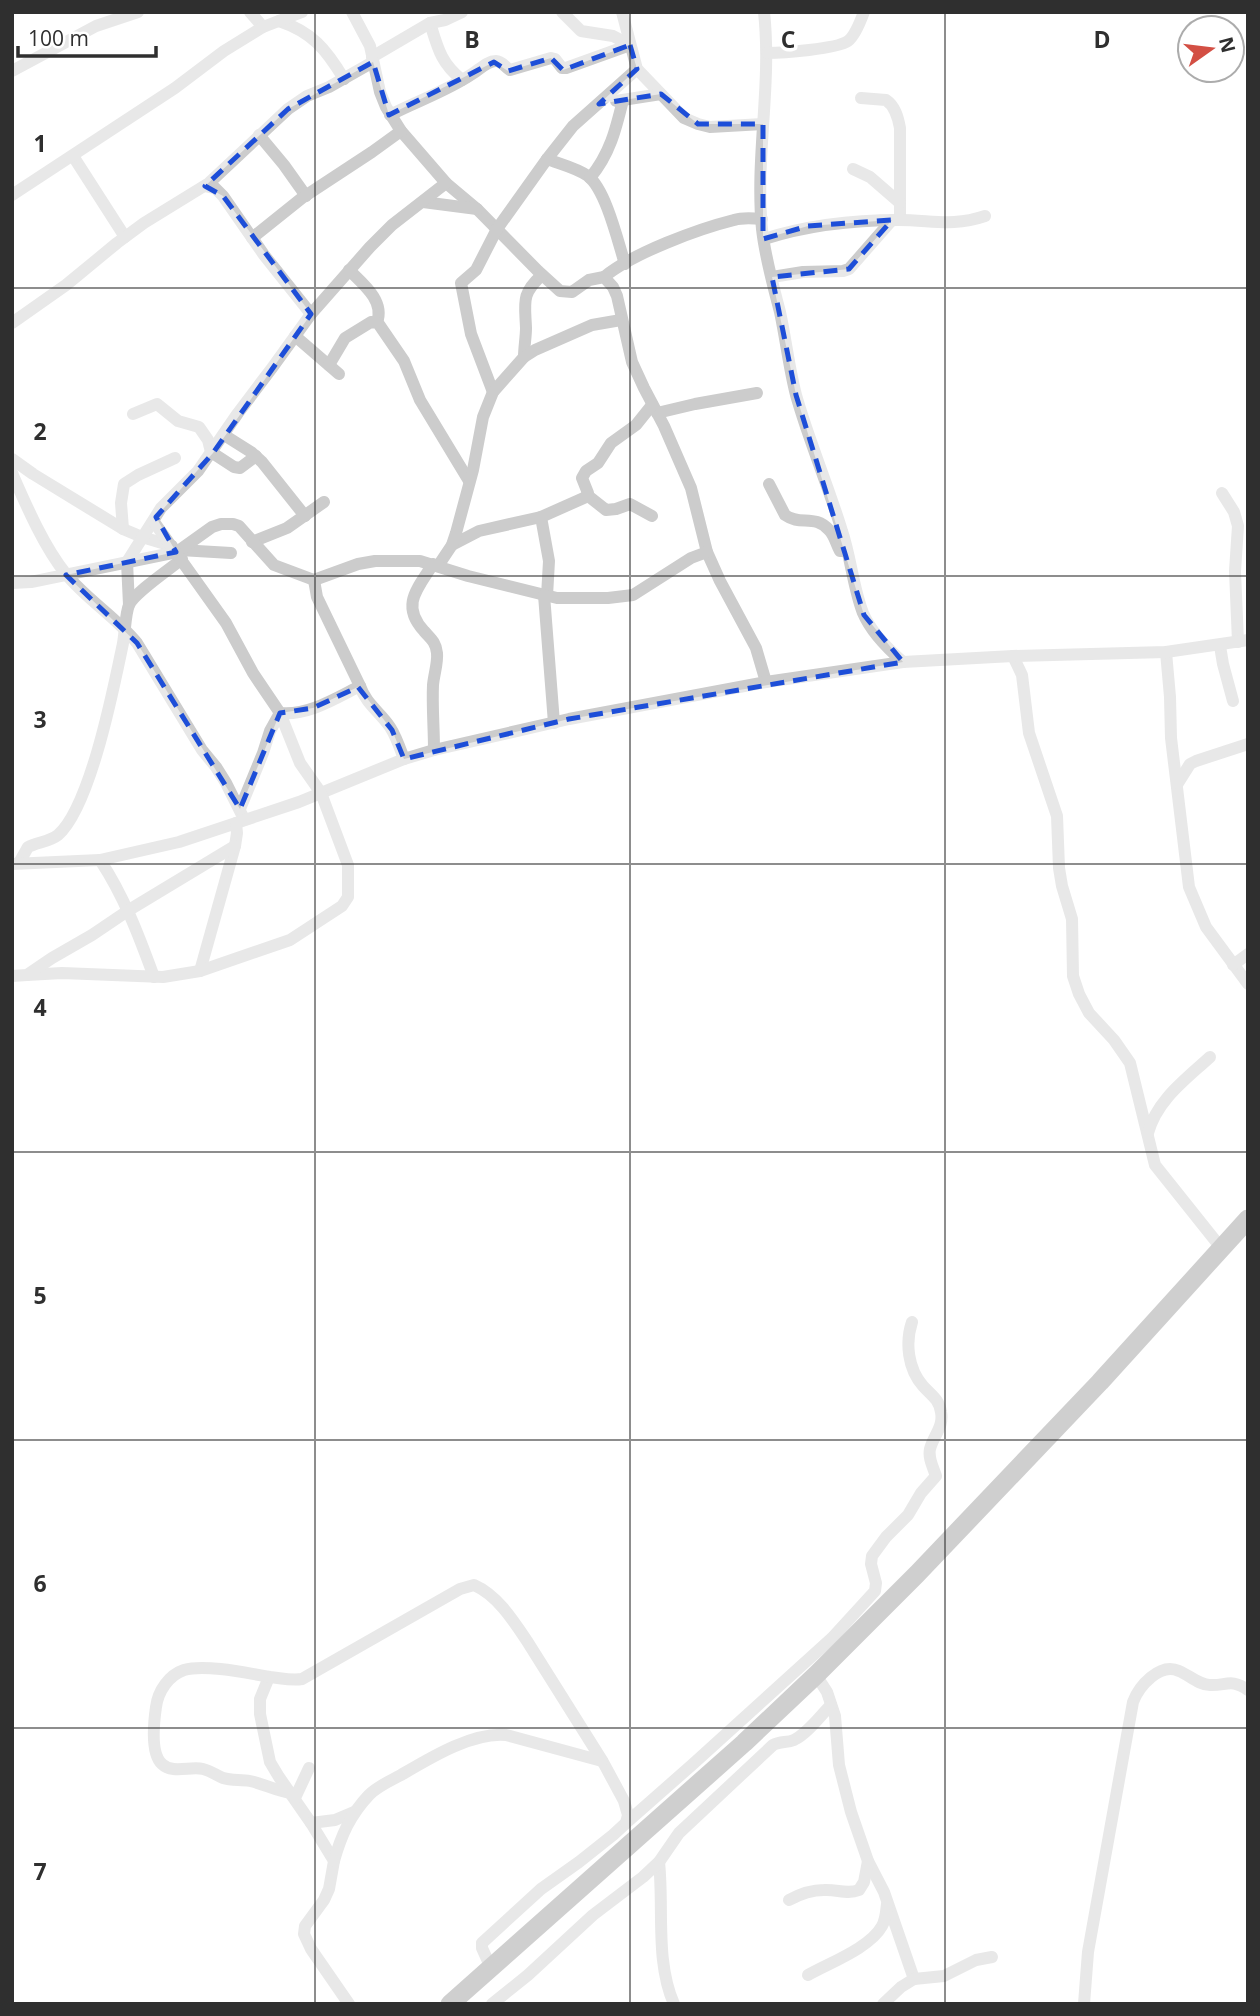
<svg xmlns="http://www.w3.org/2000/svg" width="1260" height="2016" font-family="'Open Sans',sans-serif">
	<rect width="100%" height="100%" fill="#fff"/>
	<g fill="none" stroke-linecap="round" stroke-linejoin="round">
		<g stroke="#ccc" stroke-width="12">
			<path d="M250 12 263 27"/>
			<path d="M352 12 370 46 380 92 386 107 401 131 446 183 477 209 538 271 560 291 572 292 589 280 604 277 613 287 617 296 632 362 644 388 664 426 691 488 707 552 720 581 756 648 766 682"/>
			<path d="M562 12 581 31 613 36 630 45"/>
			<path d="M622 12 637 69 684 118 698 124 710 127 763 124"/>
			<path d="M764 12C772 85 755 157 762 229 765 257 773 285 780 312 786 340 789 368 796 395 809 441 828 485 842 531 851 558 853 587 863 613 871 632 888 649 903 662"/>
			<path d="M279 21C312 32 326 49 344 79"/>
			<path d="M430 23C438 49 441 63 462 80"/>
			<path d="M767 53C782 53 837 49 848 41 855 36 861 20 864 12"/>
			<path d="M372 57 430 23 445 20 462 12"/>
			<path d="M12 71 96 26 138 12"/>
			<path d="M861 98 886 100C895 106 898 117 900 128V220"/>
			<path d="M616 101 661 94"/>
			<path d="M390 115C417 101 447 91 472 74 479 70 487 61 496 61 502 61 505 67 510 70L551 58 555 59 562 68H566L630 45"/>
			<path d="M259 135 284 165 306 196"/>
			<path d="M73 156 125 237"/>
			<path d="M547 159C560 164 577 168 588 176 606 190 618 242 625 264"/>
			<path d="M853 169 870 177 900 203"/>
			<path d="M590 178C610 154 616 129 623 100"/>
			<path d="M205 186 215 188 223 196 264 255 311 314"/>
			<path d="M12 195 175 88 224 51 263 27 302 12"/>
			<path d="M423 202 477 209"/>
			<path d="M252 238 302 198 372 152 401 131"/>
			<path d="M764 239C808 225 853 220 899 220 932 220 953 227 985 216"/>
			<path d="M349 270C363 284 385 301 377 322"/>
			<path d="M604 277C633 253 698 229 734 220 743 217 753 218 762 219"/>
			<path d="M772 277 803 272 843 271 849 269 892 220"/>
			<path d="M12 323 66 285 117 243 144 223 209 183 288 109 307 96 329 87 373 62"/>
			<path d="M295 336 339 374"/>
			<path d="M524 357C524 347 526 337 526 328 525 302 521 294 542 275"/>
			<path d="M329 365 345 338 371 322 378 323 404 361 420 400 469 481"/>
			<path d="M493 392 471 334 461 283 476 270 497 229 547 159 573 126 637 69"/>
			<path d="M657 413 695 404 757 393"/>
			<path d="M133 414 157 404 178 421 199 427 208 440 211 452 234 467 240 468 256 456"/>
			<path d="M224 435 251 452 262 462 305 516"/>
			<path d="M12 459 33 474 123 529 142 537 172 546"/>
			<path d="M12 473C26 505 44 547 66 574 86 599 116 617 137 643L202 750 216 767 226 783 244 819"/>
			<path d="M769 484 785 515C800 526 815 514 829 530 835 536 836 544 840 551H847"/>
			<path d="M1222 493 1234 512 1238 526 1235 571 1238 642"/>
			<path d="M587 495 606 510 616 509 630 504 652 516"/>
			<path d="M541 517 549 561 547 596"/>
			<path d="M123 529 121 503 124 484 138 475 175 458"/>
			<path d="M252 542 287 528 324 502"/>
			<path d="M452 545 479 531 541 517 586 497 588 493 582 478 586 471 598 463 611 443 636 425 652 405"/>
			<path d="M180 550 231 553"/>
			<path d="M433 564C418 588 400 605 424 631 430 638 436 642 437 653 438 663 434 674 433 685 432 706 434 728 434 750"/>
			<path d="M438 566 452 545 456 533 473 470 483 417 493 392 524 357 535 350 592 325 621 320"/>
			<path d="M314 580 317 597 360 686C366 704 380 712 390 727 396 736 400 748 404 759"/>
			<path d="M12 583 31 582 177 552 212 527 221 524H233L239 526 274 565 314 580 358 564 375 561H420L468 576 557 598H608L633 595 691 558 707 552"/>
			<path d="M544 595 554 723"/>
			<path d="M129 605 127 562 161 508 198 471 238 413 272 368 311 314 370 247 392 225 446 183"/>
			<path d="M1220 646 1223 664 1233 701"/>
			<path d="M1166 652 1170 697 1171 738 1189 887 1206 927 1248 984"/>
			<path d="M1013 656 1022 675 1029 733 1057 816 1059 868 1062 886 1072 919 1073 976 1079 994 1089 1013 1114 1040 1130 1063 1155 1165 1222 1249"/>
			<path d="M1178 783 1190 764 1196 761 1248 744"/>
			<path d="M240 809 263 753 270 731 280 713C308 716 336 698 360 686"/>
			<path d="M100 860C124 896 139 936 154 977"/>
			<path d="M19 863 28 847C38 842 49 842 58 835 90 807 113 691 122 648 125 637 125 614 129 605 134 593 170 569 182 559"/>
			<path d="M12 864 100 860 179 842 299 802 404 759 434 750 569 719 766 682 903 662 1013 656 1166 652 1248 640"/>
			<path d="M1233 965 1248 954"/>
			<path d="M200 971 235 846 237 833 236 823"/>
			<path d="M27 975 62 973 163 977 200 971 290 940 342 906 348 897V865L321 793 300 763 280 713 253 673 226 623 154 522"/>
			<path d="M12 976 27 975 52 958 92 935 129 910 235 846"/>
			<path d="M1148 1133C1157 1100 1185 1080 1210 1057"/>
			<path d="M816 1675 827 1692 835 1716 839 1765 851 1812 868 1861 884 1892 914 1979"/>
			<path d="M269 1677 260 1699V1714L270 1762 279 1777 311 1823 334 1861 329 1889 324 1900 305 1926 304 1934 311 1949 349 2004"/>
			<path d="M291 1793C276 1791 264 1784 250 1781 241 1779 232 1781 223 1778 216 1775 211 1771 203 1769 191 1766 172 1774 162 1764 150 1753 154 1721 156 1707 158 1691 169 1675 184 1670 205 1664 247 1673 270 1677 281 1678 291 1681 302 1679L460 1589 474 1585C497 1595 513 1620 527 1641L603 1762 624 1801 628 1815 626 1823 613 1835 579 1862 541 1889 482 1943V1948L491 1968"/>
			<path d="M295 1798 309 1768"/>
			<path d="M311 1823 335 1820 354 1812"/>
			<path d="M626 1823 693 1764 832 1638 875 1591 876 1583 871 1564 872 1556 886 1537 908 1515 921 1493 936 1476C933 1467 928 1458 930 1449 933 1436 944 1427 941 1412 939 1399 931 1395 923 1386 908 1369 905 1343 912 1322"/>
			<path d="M334 1861C341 1836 350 1815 369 1795 378 1786 390 1781 401 1775 430 1758 472 1732 506 1735L602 1761"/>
			<path d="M659 1862C664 1908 655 1961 674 2004"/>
			<path d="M789 1900C800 1894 812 1890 824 1890 837 1889 847 1895 859 1890L864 1882 868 1861"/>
			<path d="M808 1975C829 1963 870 1948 882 1926 886 1919 886 1911 887 1904"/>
			<path d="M492 2004 528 1975 593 1915 643 1877 659 1862 679 1833 773 1745C780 1741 787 1743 794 1740 808 1733 820 1716 831 1705"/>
			<path d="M883 2004 901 1987 914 1979 944 1976 976 1960 992 1957"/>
			<path d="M1084 2004 1088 1952 1133 1702C1139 1686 1160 1662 1179 1671 1189 1675 1199 1685 1210 1685 1226 1686 1231 1678 1248 1690"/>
		</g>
		<path stroke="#969696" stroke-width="19" d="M450 2004 744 1743 816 1675 917 1574 1100 1382 1248 1219"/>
	</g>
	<path d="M0 0H1260V2016H0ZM630 45 637 69 599 104 661 94 698 124H763V239L808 226 892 220 849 269 772 277 796 395 864 615 903 662 569 719 404 759 392 730 358 687 313 708 280 713 240 809 137 643 66 575 176 552 156 517 213 453 311 314 223 196 205 186 288 109 373 62 389 115 494 62 508 71 551 58 563 70Z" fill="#fff" fill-opacity=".55" fill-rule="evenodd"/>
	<path fill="none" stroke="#1d4ed8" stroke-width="5" stroke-dasharray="14 9" stroke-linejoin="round" d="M630 45 637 69 599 104 661 94 698 124H763V239L808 226 892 220 849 269 772 277 796 395 864 615 903 662 569 719 404 759 392 730 358 687 313 708 280 713 240 809 137 643 66 575 176 552 156 517 213 453 311 314 223 196 205 186 288 109 373 62 389 115 494 62 508 71 551 58 563 70Z"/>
	<path fill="none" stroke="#2f2f2f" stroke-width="2" stroke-opacity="0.55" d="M315 12V2004M630 12V2004M945 12V2004M12 288H1248M12 576H1248M12 864H1248M12 1152H1248M12 1440H1248M12 1728H1248"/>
	<g font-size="23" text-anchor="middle" font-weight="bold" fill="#2f2f2f" stroke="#fff" stroke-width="7" stroke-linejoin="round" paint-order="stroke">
		<text x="472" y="48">B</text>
		<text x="788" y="48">C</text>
		<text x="1102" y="48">D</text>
		<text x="40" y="152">1</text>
		<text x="40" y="440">2</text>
		<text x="40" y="728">3</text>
		<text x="40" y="1016">4</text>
		<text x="40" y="1304">5</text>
		<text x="40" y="1592">6</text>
		<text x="40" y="1880">7</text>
	</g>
	<rect width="1260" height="2016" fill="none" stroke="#2f2f2f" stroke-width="28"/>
	<g transform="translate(1211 49) rotate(76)"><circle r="33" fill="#ffffff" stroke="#acacac" stroke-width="2"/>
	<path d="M0-5L12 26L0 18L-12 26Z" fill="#d34f44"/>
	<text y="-10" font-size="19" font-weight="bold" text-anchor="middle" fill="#2f2f2f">N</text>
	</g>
	<path d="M18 46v10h138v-10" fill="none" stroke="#2f2f2f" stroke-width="3.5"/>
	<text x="28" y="46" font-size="21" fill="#2f2f2f" stroke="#ffffff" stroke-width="5" paint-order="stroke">100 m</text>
</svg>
